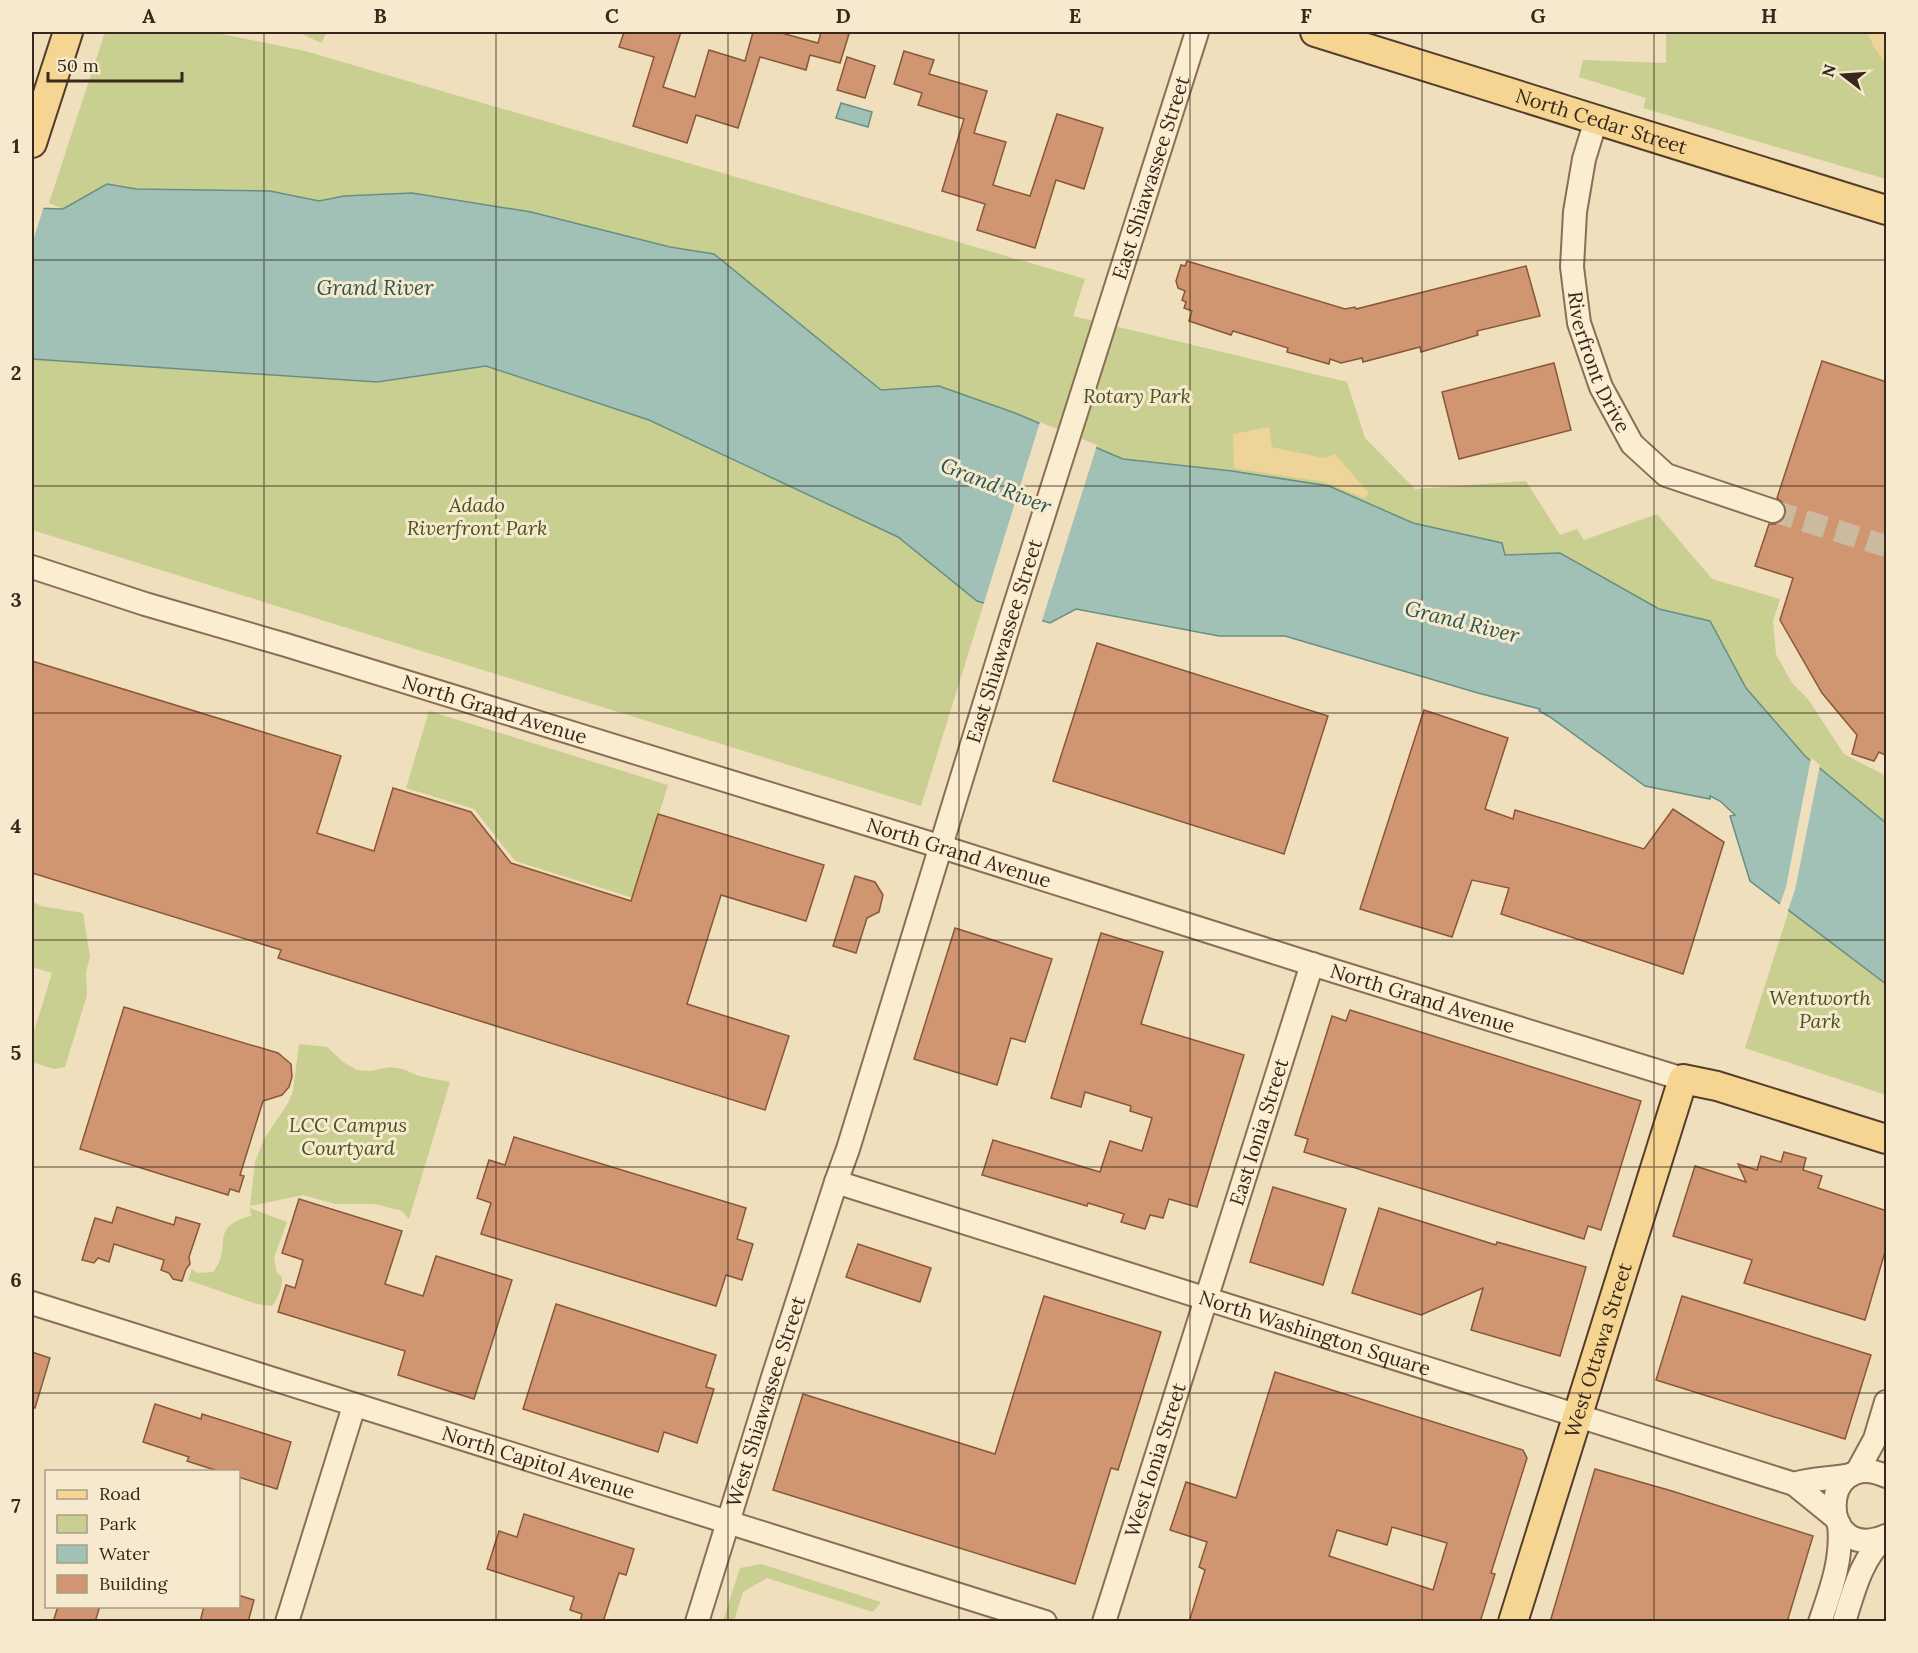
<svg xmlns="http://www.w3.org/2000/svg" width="1918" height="1653" font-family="Lora,serif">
	<rect width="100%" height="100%" fill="#f0dfbd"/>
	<g fill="#c9ce91">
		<path d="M105 32H212L305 51 1085 279 1073 316 1347 382 1365 438 1415 489 1526 481 1560 535 1577 529 1584 540 1657 514 1712 579 1780 599 1773 621 1776 654 1792 683 1808 699 1844 754 1886 776V823L1805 756 1746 688 1710 621 1659 609 1561 553 1504 555 1502 543 1413 523 1329 486 1232 471 1123 459 1015 413 939 386 881 390 714 254 670 247 531 212 412 193 381 195 486 366 649 420 898 537 977 601 984 603 921 806 32 530V360L50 359 344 196 319 201 270 191 136 189 107 184 63 209 49 203Z"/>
		<path d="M298 32H327L321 43Z"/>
		<path d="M1666 32H1886V179L1643 108 1646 98 1579 77 1583 60 1666 63Z"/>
		<path d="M429 711 668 785 633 898 515 861 474 809 406 788Z"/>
		<path d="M32 901 41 906 83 913 90 957 86 972 87 995 65 1067 54 1069 32 1062V1038L52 973 32 967Z"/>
		<path d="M1789 910 1886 984V1095L1745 1048Z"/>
		<path d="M299 1044 327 1047 343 1062 357 1070 370 1071 390 1067 403 1069 419 1076 450 1082 409 1219 402 1211 375 1204H335L303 1195 250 1206 255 1162 264 1139 288 1103 293 1091Z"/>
		<path d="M250 1208 287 1222 274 1258 277 1273 282 1277C282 1289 279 1296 272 1306L257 1304 188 1280 192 1269 198 1273 213 1272C234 1247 207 1227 251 1216Z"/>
		<path d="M761 1564 881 1602 873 1612 767 1578 743 1592 734 1621H723L740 1568Z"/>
	</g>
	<g fill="#eed498">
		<path d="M1867 32H1886V64L1874 47Z"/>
		<path d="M1269 427 1272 447 1324 458 1335 454 1369 493 1364 498 1324 482 1234 468 1233 434Z"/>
	</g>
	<g fill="#a1c1b6" stroke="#688f84" stroke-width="1.5">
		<path d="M841 103 872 112 868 127 836 118Z"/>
		<path d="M107 184 136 189 270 191 319 201 344 196 412 193 531 212 670 247 714 254 881 390 939 386 1015 413 1123 459 1232 471 1329 486 1413 523 1502 543 1505 555 1560 553 1659 609 1710 621 1746 688 1805 756 1886 823V984L1750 881 1730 816 1735 815 1720 801 1710 796V799L1645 786 1550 717 1539 711 1540 709 1478 693 1285 636H1219L1076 609 1050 623 984 603 977 601 898 537 649 420 486 366 377 382 32 359V208L63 209Z"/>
	</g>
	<g fill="#f0dfbd">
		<path d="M32 205 44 206 32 244Z"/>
		<path d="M1040 422 1097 445 1041 624 983 606Z"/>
		<path d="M1811 758 1820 765 1795 890 1787 913 1779 907 1786 887Z"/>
	</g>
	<g fill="#d09571" stroke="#89573a" stroke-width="1.5" fill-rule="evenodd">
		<path d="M624 32H681L663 87 695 97 709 50 745 61 753 32H778L818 43 821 32H841L849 34 840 63 810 55 806 70 760 57 738 128 696 115 687 143 633 126 654 57 619 47Z"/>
		<path d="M904 51 934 60 929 74 987 91 974 133 1006 142 993 185 1030 196 1057 114 1103 128 1084 189 1056 180 1035 248 977 230 985 204 942 191 964 119 918 105 922 93 894 84Z"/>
		<path d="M847 57 875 66 865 98 837 90Z"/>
		<path d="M1187 261 1345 309 1355 307 1356 309 1526 266 1540 316 1477 331 1478 335 1421 352 1420 347 1363 362 1362 358 1341 363 1330 359 1329 364 1287 352 1288 348 1233 331 1231 335 1189 321 1192 311 1184 308 1186 302 1182 300 1185 291 1178 288 1176 281 1181 265 1185 266Z"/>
		<path d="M1822 361 1887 382V756L1879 752 1874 761 1852 754 1857 735 1822 693 1780 620 1793 578 1755 566 1769 524H1775L1781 521 1786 515V508L1783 503 1777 498Z"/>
		<path d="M1554 363 1571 430 1459 459 1442 392Z"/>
		<path d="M1097 643 1328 716 1284 854 1053 781Z"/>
		<path d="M32 661 341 756 317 833 374 851 393 788 471 812 511 863 631 901 658 814 824 865 806 921 721 895 687 1004 789 1036 765 1110 278 958 281 950 32 873Z"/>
		<path d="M1424 710 1508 738 1485 809 1513 819 1515 810 1644 849 1673 809 1724 842 1683 974 1501 914 1509 888 1472 880 1452 937 1360 909Z"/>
		<path d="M855 876 875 882 883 895 879 912 867 918 856 953 833 946Z"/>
		<path d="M955 928 1052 959 1025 1042 1011 1038 997 1085 914 1059Z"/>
		<path d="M1101 933 1163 952 1141 1024 1244 1055 1197 1207 1169 1199 1163 1218 1150 1215 1145 1229 1121 1222 1124 1214 1088 1203 1087 1206 982 1175 993 1140 1100 1172 1110 1141 1142 1151 1152 1118 1130 1111 1131 1106 1085 1092 1081 1107 1051 1098Z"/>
		<path d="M124 1007 278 1053 291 1064 292 1077 289 1087 282 1095 263 1101 240 1175 244 1176 239 1192 230 1189 228 1195 80 1149Z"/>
		<path d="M1350 1010 1641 1101 1601 1230 1588 1226 1584 1239 1304 1152 1308 1139 1295 1135 1332 1016 1346 1021Z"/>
		<path d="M514 1137 746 1208 737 1239 753 1244 742 1280 726 1275 716 1306 481 1234 491 1203 477 1198 489 1160 505 1165Z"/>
		<path d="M1784 1152 1806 1158 1803 1170 1822 1176 1818 1188 1887 1211V1245L1865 1320 1744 1283 1752 1260 1673 1236 1695 1166 1746 1182 1738 1164 1757 1170 1761 1156 1781 1162Z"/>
		<path d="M1273 1187 1346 1209 1323 1285 1250 1262Z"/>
		<path d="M299 1199 402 1231 385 1284 423 1296 436 1256 512 1280 474 1399 398 1375 405 1351 278 1312 286 1285 295 1288 303 1260 282 1253Z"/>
		<path d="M117 1207 174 1225 176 1217 200 1224 189 1257 190 1264 186 1269 182 1281 173 1279 169 1273 161 1270 164 1260 114 1244 109 1262 98 1258 94 1263 82 1260 95 1218 112 1223Z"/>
		<path d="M1379 1208 1496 1245 1497 1242 1586 1267 1560 1356 1471 1330 1483 1288 1421 1315 1352 1293Z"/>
		<path d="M858 1244 931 1268 920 1302 846 1277Z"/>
		<path d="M1044 1296 1161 1332 1118 1470 1111 1468 1075 1584 773 1490 803 1394 995 1454Z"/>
		<path d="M1682 1296 1871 1355 1845 1439 1656 1380Z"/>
		<path d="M556 1304 716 1355 706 1387 714 1389 697 1443 664 1432 658 1452 523 1409Z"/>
		<path d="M32 1352 50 1358 35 1408 32 1407Z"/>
		<path d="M1275 1372 1523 1450 1527 1458 1491 1573 1495 1574 1480 1622H1189L1205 1570 1199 1567 1207 1542 1170 1530 1186 1482 1236 1498ZM1392 1527 1447 1543 1433 1590 1329 1556 1337 1530 1387 1545Z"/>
		<path d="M155 1404 201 1419 202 1414 291 1442 277 1489 238 1477V1472H221L187 1461 189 1457 143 1442Z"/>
		<path d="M1595 1469 1672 1491 1813 1536 1787 1622H1550Z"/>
		<path d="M524 1514 634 1549 626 1575 619 1573 603 1622H580L582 1614 570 1610 574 1597 487 1569 499 1531 517 1537Z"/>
		<path d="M238 1595 254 1600 248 1622H200L204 1606H238Z"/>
		<path d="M58 1606H100L95 1622H53Z"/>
	</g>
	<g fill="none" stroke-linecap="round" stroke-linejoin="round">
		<path stroke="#cbba9d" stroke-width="22" stroke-dasharray="22 11" stroke-linecap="butt" d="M1773 511 1886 546"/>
		<g stroke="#886f55" stroke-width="26">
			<g id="minor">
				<path id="s1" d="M1596 120 1584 159 1575 212 1572 267 1579 323 1601 387 1632 444 1666 475 1773 511"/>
				<path id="s2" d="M32 567 145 604 286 645 942 847 1302 961 1683 1079"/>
				<path id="s3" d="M836 1182 1794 1484 1836 1518"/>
				<path id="s4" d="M32 1303 1045 1622"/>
				<path d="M1857 1472 1875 1439 1886 1402"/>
				<path d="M1886 1476C1818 1446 1817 1565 1886 1536"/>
				<path d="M1794 1484C1813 1478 1832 1479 1851 1475"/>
				<path d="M287 1622 354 1406"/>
				<path id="s5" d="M697 1622 773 1377 836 1182 848 1149 1008 627 1197 32"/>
				<path id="s6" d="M1104 1622 1312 964"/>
				<path d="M1820 1622C1831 1590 1843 1558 1839 1524"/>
				<path d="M1844 1622C1854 1590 1861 1559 1886 1536"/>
			</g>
		</g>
		<g stroke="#553d2a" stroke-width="32">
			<g id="major">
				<path id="s7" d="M1315 32 1886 210"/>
				<path d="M32 143 68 32"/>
				<path id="s8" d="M1513 1622 1683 1079 1717 1086 1886 1139"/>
			</g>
		</g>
		<use href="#minor" stroke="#faedd0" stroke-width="22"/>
		<use href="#major" stroke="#f6d492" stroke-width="28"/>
	</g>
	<path fill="none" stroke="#37281b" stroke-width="1.5" stroke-opacity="0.55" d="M264 32V1622M496 32V1622M728 32V1622M959 32V1622M1190 32V1622M1422 32V1622M1654 32V1622M32 260H1886M32 486H1886M32 713H1886M32 940H1886M32 1167H1886M32 1393H1886"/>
	<g text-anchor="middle" stroke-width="6" stroke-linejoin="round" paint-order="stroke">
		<g font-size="20" fill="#37281b" stroke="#f7e9cd">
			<text dy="7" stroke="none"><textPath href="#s7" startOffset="300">North Cedar Street</textPath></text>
			<text dy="7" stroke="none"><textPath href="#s5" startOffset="1514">East Shiawassee Street</textPath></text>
			<text dy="7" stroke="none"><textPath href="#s1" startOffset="249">Riverfront Drive</textPath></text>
			<text dy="7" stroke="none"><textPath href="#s5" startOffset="1028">East Shiawassee Street</textPath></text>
			<text dy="7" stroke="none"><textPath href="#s2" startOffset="484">North Grand Avenue</textPath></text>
			<text dy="7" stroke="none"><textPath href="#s2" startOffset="970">North Grand Avenue</textPath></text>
			<text dy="7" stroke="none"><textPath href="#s2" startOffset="1456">North Grand Avenue</textPath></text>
			<text dy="7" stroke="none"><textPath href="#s6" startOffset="514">East Ionia Street</textPath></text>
			<text dy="7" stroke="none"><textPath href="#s3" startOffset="502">North Washington Square</textPath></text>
			<text dy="7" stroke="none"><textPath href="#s8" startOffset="285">West Ottawa Street</textPath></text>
			<text dy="7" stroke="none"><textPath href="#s5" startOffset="231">West Shiawassee Street</textPath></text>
			<text dy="7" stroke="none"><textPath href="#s6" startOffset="170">West Ionia Street</textPath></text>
			<text dy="7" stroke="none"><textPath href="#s4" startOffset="531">North Capitol Avenue</textPath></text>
		</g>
		<g font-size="20" font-style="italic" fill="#495420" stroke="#f7e9cd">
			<text x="1137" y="403">Rotary Park</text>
			<text x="477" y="512">Adado<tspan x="477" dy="23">Riverfront Park</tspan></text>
			<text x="1820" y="1005">Wentworth<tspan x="1820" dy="23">Park</tspan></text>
			<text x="348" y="1132">LCC Campus<tspan x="348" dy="23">Courtyard</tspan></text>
		</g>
		<g font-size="21" font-style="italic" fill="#295753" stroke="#f7e9cd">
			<text x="375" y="295">Grand River</text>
			<text transform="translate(996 486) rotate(22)" y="7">Grand River</text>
			<text transform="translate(1462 622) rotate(14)" y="7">Grand River</text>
		</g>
	</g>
	<rect width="1918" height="1653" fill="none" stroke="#f7e9cd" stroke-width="66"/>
	<rect x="45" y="1470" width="195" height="138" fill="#f7e9cd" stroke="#aa9c86" stroke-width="1.5"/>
	<rect x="57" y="1490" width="30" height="9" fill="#f6d492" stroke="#aa9c86" stroke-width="1.5"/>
	<text x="99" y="1500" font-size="18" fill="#37281b">Road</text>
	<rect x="57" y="1515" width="30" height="18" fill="#c9ce91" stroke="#aa9c86" stroke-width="1.5"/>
	<text x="99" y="1530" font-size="18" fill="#37281b">Park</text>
	<rect x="57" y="1545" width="30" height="18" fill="#a1c1b6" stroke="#aa9c86" stroke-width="1.5"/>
	<text x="99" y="1560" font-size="18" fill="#37281b">Water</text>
	<rect x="57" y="1575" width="30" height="18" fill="#d09571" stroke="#aa9c86" stroke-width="1.5"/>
	<text x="99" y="1590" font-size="18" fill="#37281b">Building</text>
	<g transform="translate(1843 75) rotate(287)" stroke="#f7e9cd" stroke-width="4.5" paint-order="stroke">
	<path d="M0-4.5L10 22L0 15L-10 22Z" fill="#37281b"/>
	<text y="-9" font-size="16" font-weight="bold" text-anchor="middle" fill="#37281b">N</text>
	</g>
	<path d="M48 72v9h134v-9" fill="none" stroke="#37281b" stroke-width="3"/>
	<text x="57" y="72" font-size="18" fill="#37281b" stroke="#f7e9cd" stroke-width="4.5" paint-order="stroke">50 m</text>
	<rect x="33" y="33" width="1852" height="1587" fill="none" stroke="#37281b" stroke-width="2"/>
	<g font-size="20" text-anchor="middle" font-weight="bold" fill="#37281b">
		<text x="149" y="23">A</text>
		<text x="380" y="23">B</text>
		<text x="612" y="23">C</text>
		<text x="843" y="23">D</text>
		<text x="1075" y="23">E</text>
		<text x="1306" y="23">F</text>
		<text x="1538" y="23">G</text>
		<text x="1769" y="23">H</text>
		<text x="16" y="153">1</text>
		<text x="16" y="380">2</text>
		<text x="16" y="607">3</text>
		<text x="16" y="833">4</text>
		<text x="16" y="1060">5</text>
		<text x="16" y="1287">6</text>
		<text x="16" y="1513">7</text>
	</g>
</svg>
